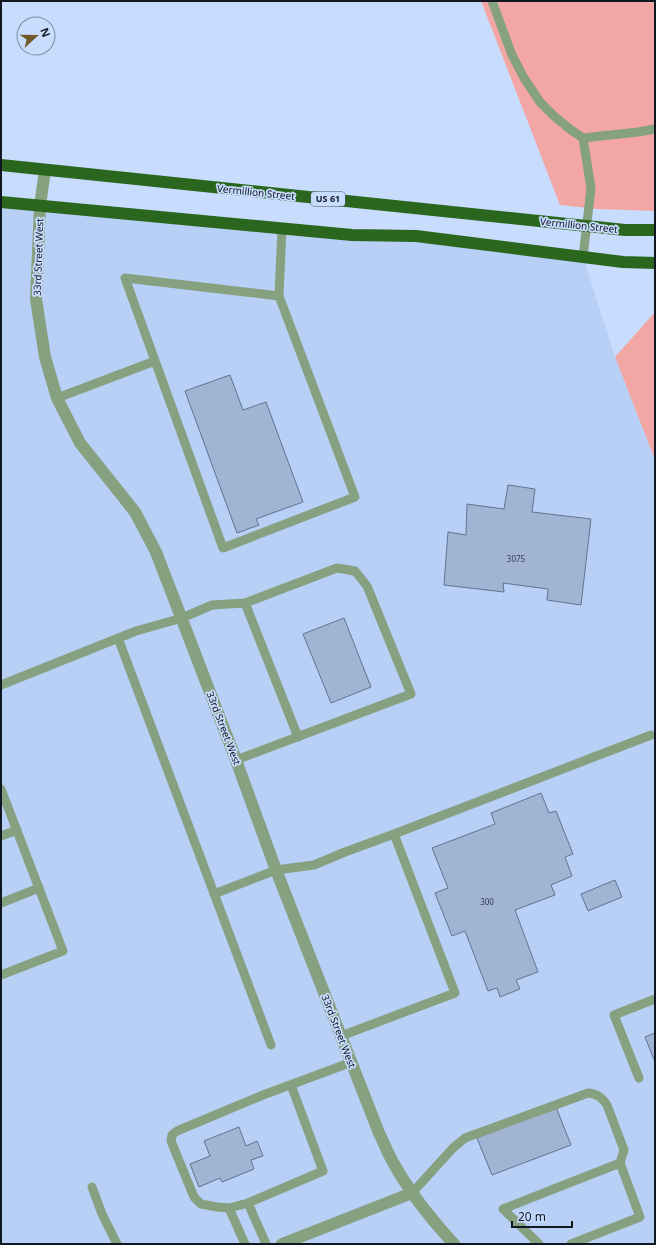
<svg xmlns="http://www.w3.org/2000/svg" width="656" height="1245" font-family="'Noto Sans',sans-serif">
	<rect width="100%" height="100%" fill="#c8dcfd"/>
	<path fill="#b8cff6" d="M1 202 583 257 615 357 655 460V1244H1Z"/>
	<g fill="#f3a7a5">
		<path d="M481 1H655V211L597 209 560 205Z"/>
		<path d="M655 312V460L615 357Z"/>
	</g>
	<g fill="#a2b4d4" stroke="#617390">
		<path d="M230 375 243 410 266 402 303 502 256 519 259 525 237 533 185 391Z"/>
		<path d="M508 485 535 489 532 512 591 519 581 605 547 600 548 589 503 583 504 592 444 585 448 532 466 535 467 504 504 509Z"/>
		<path d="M344 618 371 687 331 703 303 634Z"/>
		<path d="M541 793 549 813 556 811 573 854 565 857 572 876 551 885 555 895 515 910 538 972 516 980 520 989 500 997 497 988 488 991 465 931 452 936 435 893 448 888 432 848 495 824 491 813Z"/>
		<path d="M615 880 622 897 588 911 581 894Z"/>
		<path d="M655 1033V1062L645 1037Z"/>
		<path d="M556 1107 571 1145 492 1175 477 1138Z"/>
		<path d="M239 1127 246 1146 257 1141 263 1156 251 1160 254 1169 222 1182 220 1178 199 1187 190 1164 210 1156 204 1141Z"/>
	</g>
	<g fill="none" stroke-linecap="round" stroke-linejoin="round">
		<g stroke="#85a17f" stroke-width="9">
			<path d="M492 1 512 55 524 78 540 102 554 116 571 130 583 138 638 132 655 129"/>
			<path d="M583 138 591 188 583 257"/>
			<path d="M279 296 355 497 223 548 125 278 279 296 282 228"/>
			<path d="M57 398 155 361"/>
			<path d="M245 603 298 737"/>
			<path d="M118 638 271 1045"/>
			<path d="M1 685 136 631 182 618 212 605 245 603 337 568 355 571 367 586 411 694 236 760"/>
			<path d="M1 789 63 951 1 975"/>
			<path d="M1 836 17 830"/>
			<path d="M214 894 276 870 314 865 345 852 394 834 651 735"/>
			<path d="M1 903 39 888"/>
			<path d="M341 1036 455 993 394 834"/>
			<path d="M639 1078 614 1015 655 999"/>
			<path d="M291 1085 323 1171 248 1203 229 1208 217 1207 201 1204 194 1197 171 1141 172 1135 177 1131 263 1095 352 1062"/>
			<path d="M92 1187 102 1214 117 1244"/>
			<path d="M412 1193 453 1148 465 1138 588 1093C598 1094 602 1098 607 1105L624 1150 620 1163"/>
			<path d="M248 1203 266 1244"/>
			<path d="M229 1208 245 1244"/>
			<path d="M539 1244 503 1209 620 1163 640 1217 571 1244"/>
		</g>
		<path stroke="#85a17f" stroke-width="12" d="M282 1244 412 1193"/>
		<path stroke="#85a17f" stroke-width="12" d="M45 170 40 206 36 299 45 357 57 398 80 443 135 512 156 552 236 760 276 870 379 1133C384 1143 388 1154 394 1164 410 1193 431 1219 454 1244"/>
		<g stroke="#2a661d" stroke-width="12">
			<path d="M1 165 625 230H655"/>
			<path d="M1 202 352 235 416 236 623 262 655 263"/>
		</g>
	</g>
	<g text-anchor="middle" stroke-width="3.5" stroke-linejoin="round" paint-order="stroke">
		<g font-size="8" fill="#343e4e">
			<text x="516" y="562">3075</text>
			<text x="487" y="905">300</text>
		</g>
		<rect fill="#c8dcfd" stroke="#475264" stroke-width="1" x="311" y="192" width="34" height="14" rx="3"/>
		<g font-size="9" font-weight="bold" fill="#101722">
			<text x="328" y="202">US 61</text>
		</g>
		<g font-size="10" fill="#101722" stroke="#c8dcfd">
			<text transform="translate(256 192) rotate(6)" y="4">Vermillion Street</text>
			<text transform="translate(579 225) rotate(6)" y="4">Vermillion Street</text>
			<text transform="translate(38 257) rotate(-88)" y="4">33rd Street West</text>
			<text transform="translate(224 728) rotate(69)" y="4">33rd Street West</text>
			<text transform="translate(339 1031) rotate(69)" y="4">33rd Street West</text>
		</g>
	</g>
	<rect width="656" height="1245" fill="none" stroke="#101722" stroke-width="4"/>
	<g transform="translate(36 36) rotate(69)"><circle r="19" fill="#c8dcfd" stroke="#7e8da5"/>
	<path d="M0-3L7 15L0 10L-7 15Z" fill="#715829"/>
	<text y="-6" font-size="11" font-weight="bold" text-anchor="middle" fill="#101722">N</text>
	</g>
	<path d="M512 1221v6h60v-6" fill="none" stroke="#101722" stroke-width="2"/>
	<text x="518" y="1221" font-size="12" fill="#101722" stroke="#c8dcfd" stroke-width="3" paint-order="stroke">20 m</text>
</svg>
